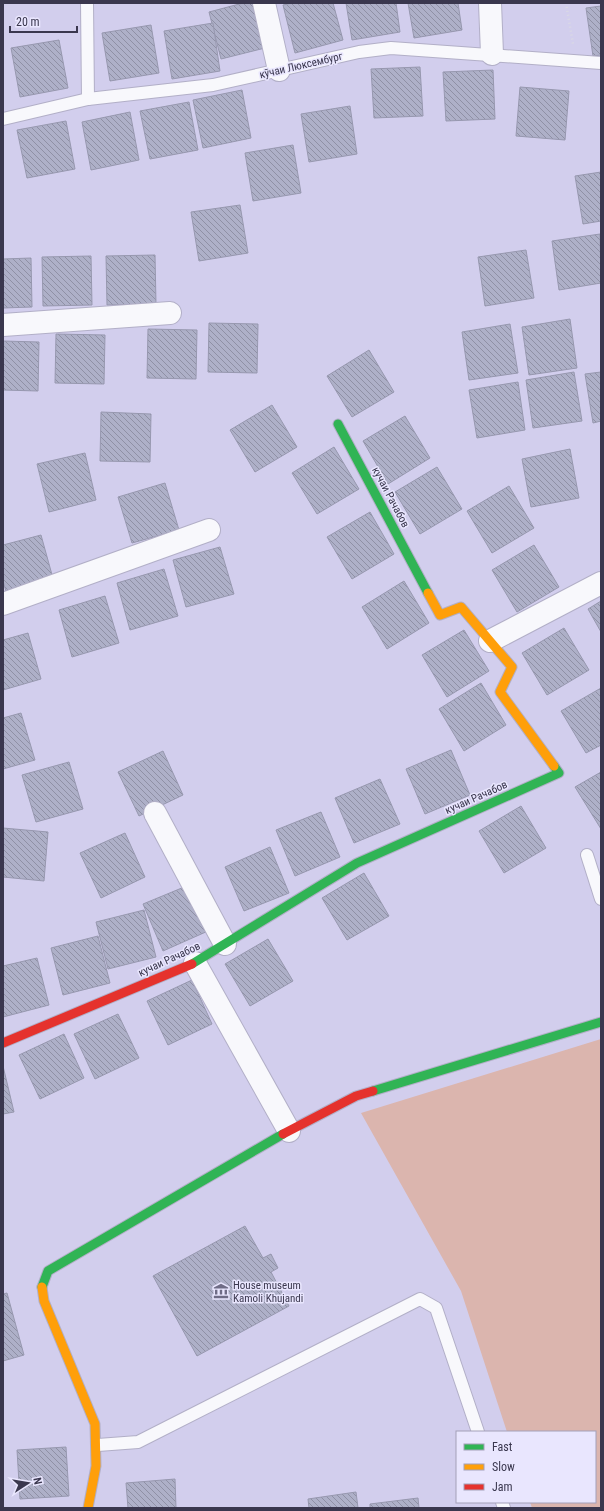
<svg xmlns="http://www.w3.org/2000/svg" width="604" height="1511" font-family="'Roboto Condensed',sans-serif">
	<defs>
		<pattern id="building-back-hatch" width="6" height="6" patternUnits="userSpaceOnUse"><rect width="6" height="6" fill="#aeb0c8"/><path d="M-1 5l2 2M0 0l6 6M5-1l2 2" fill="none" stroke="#8f90a5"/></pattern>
	</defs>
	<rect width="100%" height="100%" fill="#d2ceed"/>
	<path fill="#dbb5ae" d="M601 1039V1508H532L530 1502H595V1432H507L461 1291 361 1113Z"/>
	<g fill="url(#building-back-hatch)" stroke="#9798af">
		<path d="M243 3H257L269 47 221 59 209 12Z"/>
		<path d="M292 3H333L343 40 295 53 283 5Z"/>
		<path d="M346 3H396L400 32 352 40Z"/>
		<path d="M408 3H458L462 30 414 38Z"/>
		<path d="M601 6V55L593 56 586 8Z"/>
		<path d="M213 23 220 71 172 79 164 31Z"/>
		<path d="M151 25 159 73 110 81 102 33Z"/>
		<path d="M59 40 68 88 20 97 11 48Z"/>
		<path d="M420 67 423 116 374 118 371 69Z"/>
		<path d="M493 70 495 119 446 121 443 72Z"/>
		<path d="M520 87 569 91 565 140 516 136Z"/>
		<path d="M242 90 251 138 203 148 193 100Z"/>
		<path d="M189 102 198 150 150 159 140 111Z"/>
		<path d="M350 106 357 154 309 162 301 114Z"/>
		<path d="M130 112 139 160 91 170 82 122Z"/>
		<path d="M66 121 75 169 27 178 17 130Z"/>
		<path d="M293 145 301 193 253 201 245 153Z"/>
		<path d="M601 172V221L583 224 575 176Z"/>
		<path d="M240 205 248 253 199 261 191 212Z"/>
		<path d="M600 234 601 283 559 290 552 241Z"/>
		<path d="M526 250 534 298 485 306 478 257Z"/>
		<path d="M155 255 156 304 107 305 106 256Z"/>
		<path d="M91 256 92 305 43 306 42 257Z"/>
		<path d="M31 258 32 307 3 308V259Z"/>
		<path d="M570 319 577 368 529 375 522 327Z"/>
		<path d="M209 323 258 324 257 373 208 372Z"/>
		<path d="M510 324 518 373 469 380 462 332Z"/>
		<path d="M148 329 197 330 196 379 147 378Z"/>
		<path d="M56 334 105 335 104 384 55 383Z"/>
		<path d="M3 341 39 342 38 391 3 390Z"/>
		<path d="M369 350 394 392 352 417 327 376Z"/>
		<path d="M574 372 582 421 533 428 526 380Z"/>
		<path d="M601 372V421L593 423 585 374Z"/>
		<path d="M518 382 525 430 477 438 469 390Z"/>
		<path d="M272 405 297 447 255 472 230 430Z"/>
		<path d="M101 412 151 414 150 462 100 461Z"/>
		<path d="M405 416 430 458 388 484 363 441Z"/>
		<path d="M334 447 359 489 317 514 292 473Z"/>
		<path d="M570 449 579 498 531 507 522 459Z"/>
		<path d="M85 453 96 500 49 512 37 464Z"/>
		<path d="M437 467 462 509 420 534 395 492Z"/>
		<path d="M165 483 179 530 132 543 118 497Z"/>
		<path d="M509 486 534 528 492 553 467 511Z"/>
		<path d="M370 512 394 554 352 579 327 537Z"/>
		<path d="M41 535 54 582 7 595 3 581V545Z"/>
		<path d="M534 545 559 587 517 612 492 570Z"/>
		<path d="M220 547 234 594 186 607 173 560Z"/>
		<path d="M164 569 178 616 130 630 117 583Z"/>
		<path d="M404 581 429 623 387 649 362 607Z"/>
		<path d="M105 596 119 643 72 657 59 610Z"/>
		<path d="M601 601V632L588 609Z"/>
		<path d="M564 628 589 670 547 695 522 653Z"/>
		<path d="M464 630 489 671 447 697 422 655Z"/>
		<path d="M28 633 41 679 3 690V640Z"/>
		<path d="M481 683 506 725 464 751 439 709Z"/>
		<path d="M601 688V745L586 753 561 711Z"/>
		<path d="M21 713 35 760 3 769V718Z"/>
		<path d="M451 750 470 795 425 814 406 769Z"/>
		<path d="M163 751 183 795 139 816 118 772Z"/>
		<path d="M69 762 83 809 36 822 22 775Z"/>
		<path d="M601 772V829L575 787Z"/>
		<path d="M380 779 400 824 354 843 335 798Z"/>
		<path d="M521 806 546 848 504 873 479 831Z"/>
		<path d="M321 812 340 857 295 876 276 830Z"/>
		<path d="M3 828 48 832 44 881 3 877Z"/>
		<path d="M125 833 145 877 101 898 80 853Z"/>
		<path d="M270 847 289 893 244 911 225 867Z"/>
		<path d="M364 873 389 916 347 940 322 898Z"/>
		<path d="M189 885 208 931 163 951 143 904Z"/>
		<path d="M144 910 156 957 108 969 96 922Z"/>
		<path d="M98 936 110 983 63 995 51 948Z"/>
		<path d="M268 939 293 981 250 1006 225 964Z"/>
		<path d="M37 958 49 1005 3 1017V966Z"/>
		<path d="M192 980 212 1024 168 1045 147 1001Z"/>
		<path d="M118 1014 139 1058 95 1079 74 1034Z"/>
		<path d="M64 1034 84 1078 40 1099 19 1055Z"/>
		<path d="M3 1066 14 1112 3 1114Z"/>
		<path d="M245 1226 263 1258 271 1254 278 1268 271 1272 289 1306 197 1356 153 1276Z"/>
		<path d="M7 1293 24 1355 3 1361V1294Z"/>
		<path d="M66 1447 69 1496 20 1499 17 1450Z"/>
		<path d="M175 1479 176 1508H128L126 1483Z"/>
		<path d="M356 1492 358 1508H309L308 1499Z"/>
		<path d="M418 1498 419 1508H370V1504Z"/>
	</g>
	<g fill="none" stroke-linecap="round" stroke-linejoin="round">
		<g stroke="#b2afc7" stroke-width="14">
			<g id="lane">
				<path d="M87 3 88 99"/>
				<path d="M3 119 88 99 213 85 359 52 391 48 601 63"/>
				<path d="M587 855 601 899"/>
				<path d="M98 1445 138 1442 420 1299 436 1308 478 1432"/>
				<path d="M502 1502 504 1508"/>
			</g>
		</g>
		<g stroke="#b2afc7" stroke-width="24">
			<g id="street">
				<path d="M264 3 279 70"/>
				<path d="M490 3 492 54"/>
				<path d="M3 325 170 313"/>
				<path d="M3 604 209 530"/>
				<path d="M490 641 601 583"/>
				<path d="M155 813 225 944"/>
				<path d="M195 963 289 1131"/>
			</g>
		</g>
		<g stroke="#b2afc7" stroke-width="11">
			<g id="fast">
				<path d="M338 424 428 593"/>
				<path d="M192 964 357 863 559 773 554 766"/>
				<path d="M373 1091 601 1022"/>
				<path d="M42 1287 48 1271 283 1134"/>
			</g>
		</g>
		<g stroke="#b2afc7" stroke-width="11">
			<g id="slow">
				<path d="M428 593 440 615 461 607 512 667 500 692 554 766"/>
				<path d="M42 1287 44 1301 95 1424 96 1466 88 1508"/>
			</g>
		</g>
		<g stroke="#b2afc7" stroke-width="11">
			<g id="jam">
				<path d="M3 1043 192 964"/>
				<path d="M283 1134 356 1096 373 1091"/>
			</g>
		</g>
		<path stroke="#dad9e4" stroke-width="2.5" stroke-dasharray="1 3" stroke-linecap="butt" d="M566 3 573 44"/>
		<use href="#lane" stroke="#f8f8fc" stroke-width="12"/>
		<use href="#street" stroke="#f8f8fc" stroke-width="22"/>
		<use href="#fast" stroke="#30b455" stroke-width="9"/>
		<use href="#slow" stroke="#ff9f0a" stroke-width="9"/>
		<use href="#jam" stroke="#e5322d" stroke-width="9"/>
	</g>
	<defs>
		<g id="museum-bare" transform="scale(1.2)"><path d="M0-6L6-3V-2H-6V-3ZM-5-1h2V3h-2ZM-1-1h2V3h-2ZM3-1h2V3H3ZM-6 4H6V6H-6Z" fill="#6f6c86" stroke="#e9e6fe" stroke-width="2.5" paint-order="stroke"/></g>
	</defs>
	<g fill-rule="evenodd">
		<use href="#museum-bare" x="221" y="1291"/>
	</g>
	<g text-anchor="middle" stroke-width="3" stroke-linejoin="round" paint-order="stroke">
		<g font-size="11" fill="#3a374e" stroke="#e9e6fe">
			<text transform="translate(301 65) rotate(-13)" y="4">кӯчаи Люксембург</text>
			<text transform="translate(391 497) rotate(62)" y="4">кучаи Рачабов</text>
			<text transform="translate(476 797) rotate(-24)" y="4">кучаи Рачабов</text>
			<text transform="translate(169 959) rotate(-25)" y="4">кучаи Рачабов</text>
		</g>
		<g font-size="11" fill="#3a374e" stroke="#e9e6fe" text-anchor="start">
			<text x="233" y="1289">House museum<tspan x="233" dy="13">Kamoli Khujandi</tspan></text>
		</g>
	</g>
	<rect width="604" height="1511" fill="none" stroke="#3a374e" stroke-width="8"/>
	<rect x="456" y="1431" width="140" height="72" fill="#e9e6fe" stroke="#a3a0b8"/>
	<rect x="464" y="1444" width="20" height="6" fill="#30b455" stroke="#a3a0b8"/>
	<text x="492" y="1451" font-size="12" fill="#3a374e">Fast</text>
	<rect x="464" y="1464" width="20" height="6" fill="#ff9f0a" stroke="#a3a0b8"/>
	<text x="492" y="1471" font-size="12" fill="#3a374e">Slow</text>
	<rect x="464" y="1484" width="20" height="6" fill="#e5322d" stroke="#a3a0b8"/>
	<text x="492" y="1491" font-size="12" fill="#3a374e">Jam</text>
	<g transform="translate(28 1483) rotate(78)" stroke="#e9e6fe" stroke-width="3" paint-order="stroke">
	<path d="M0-3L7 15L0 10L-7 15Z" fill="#3a374e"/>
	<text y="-6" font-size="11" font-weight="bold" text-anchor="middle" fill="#3a374e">N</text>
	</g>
	<path d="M10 26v6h67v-6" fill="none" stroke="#3a374e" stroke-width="2"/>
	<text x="16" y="26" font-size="12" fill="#3a374e" stroke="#e9e6fe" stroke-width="3" paint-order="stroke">20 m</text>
</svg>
